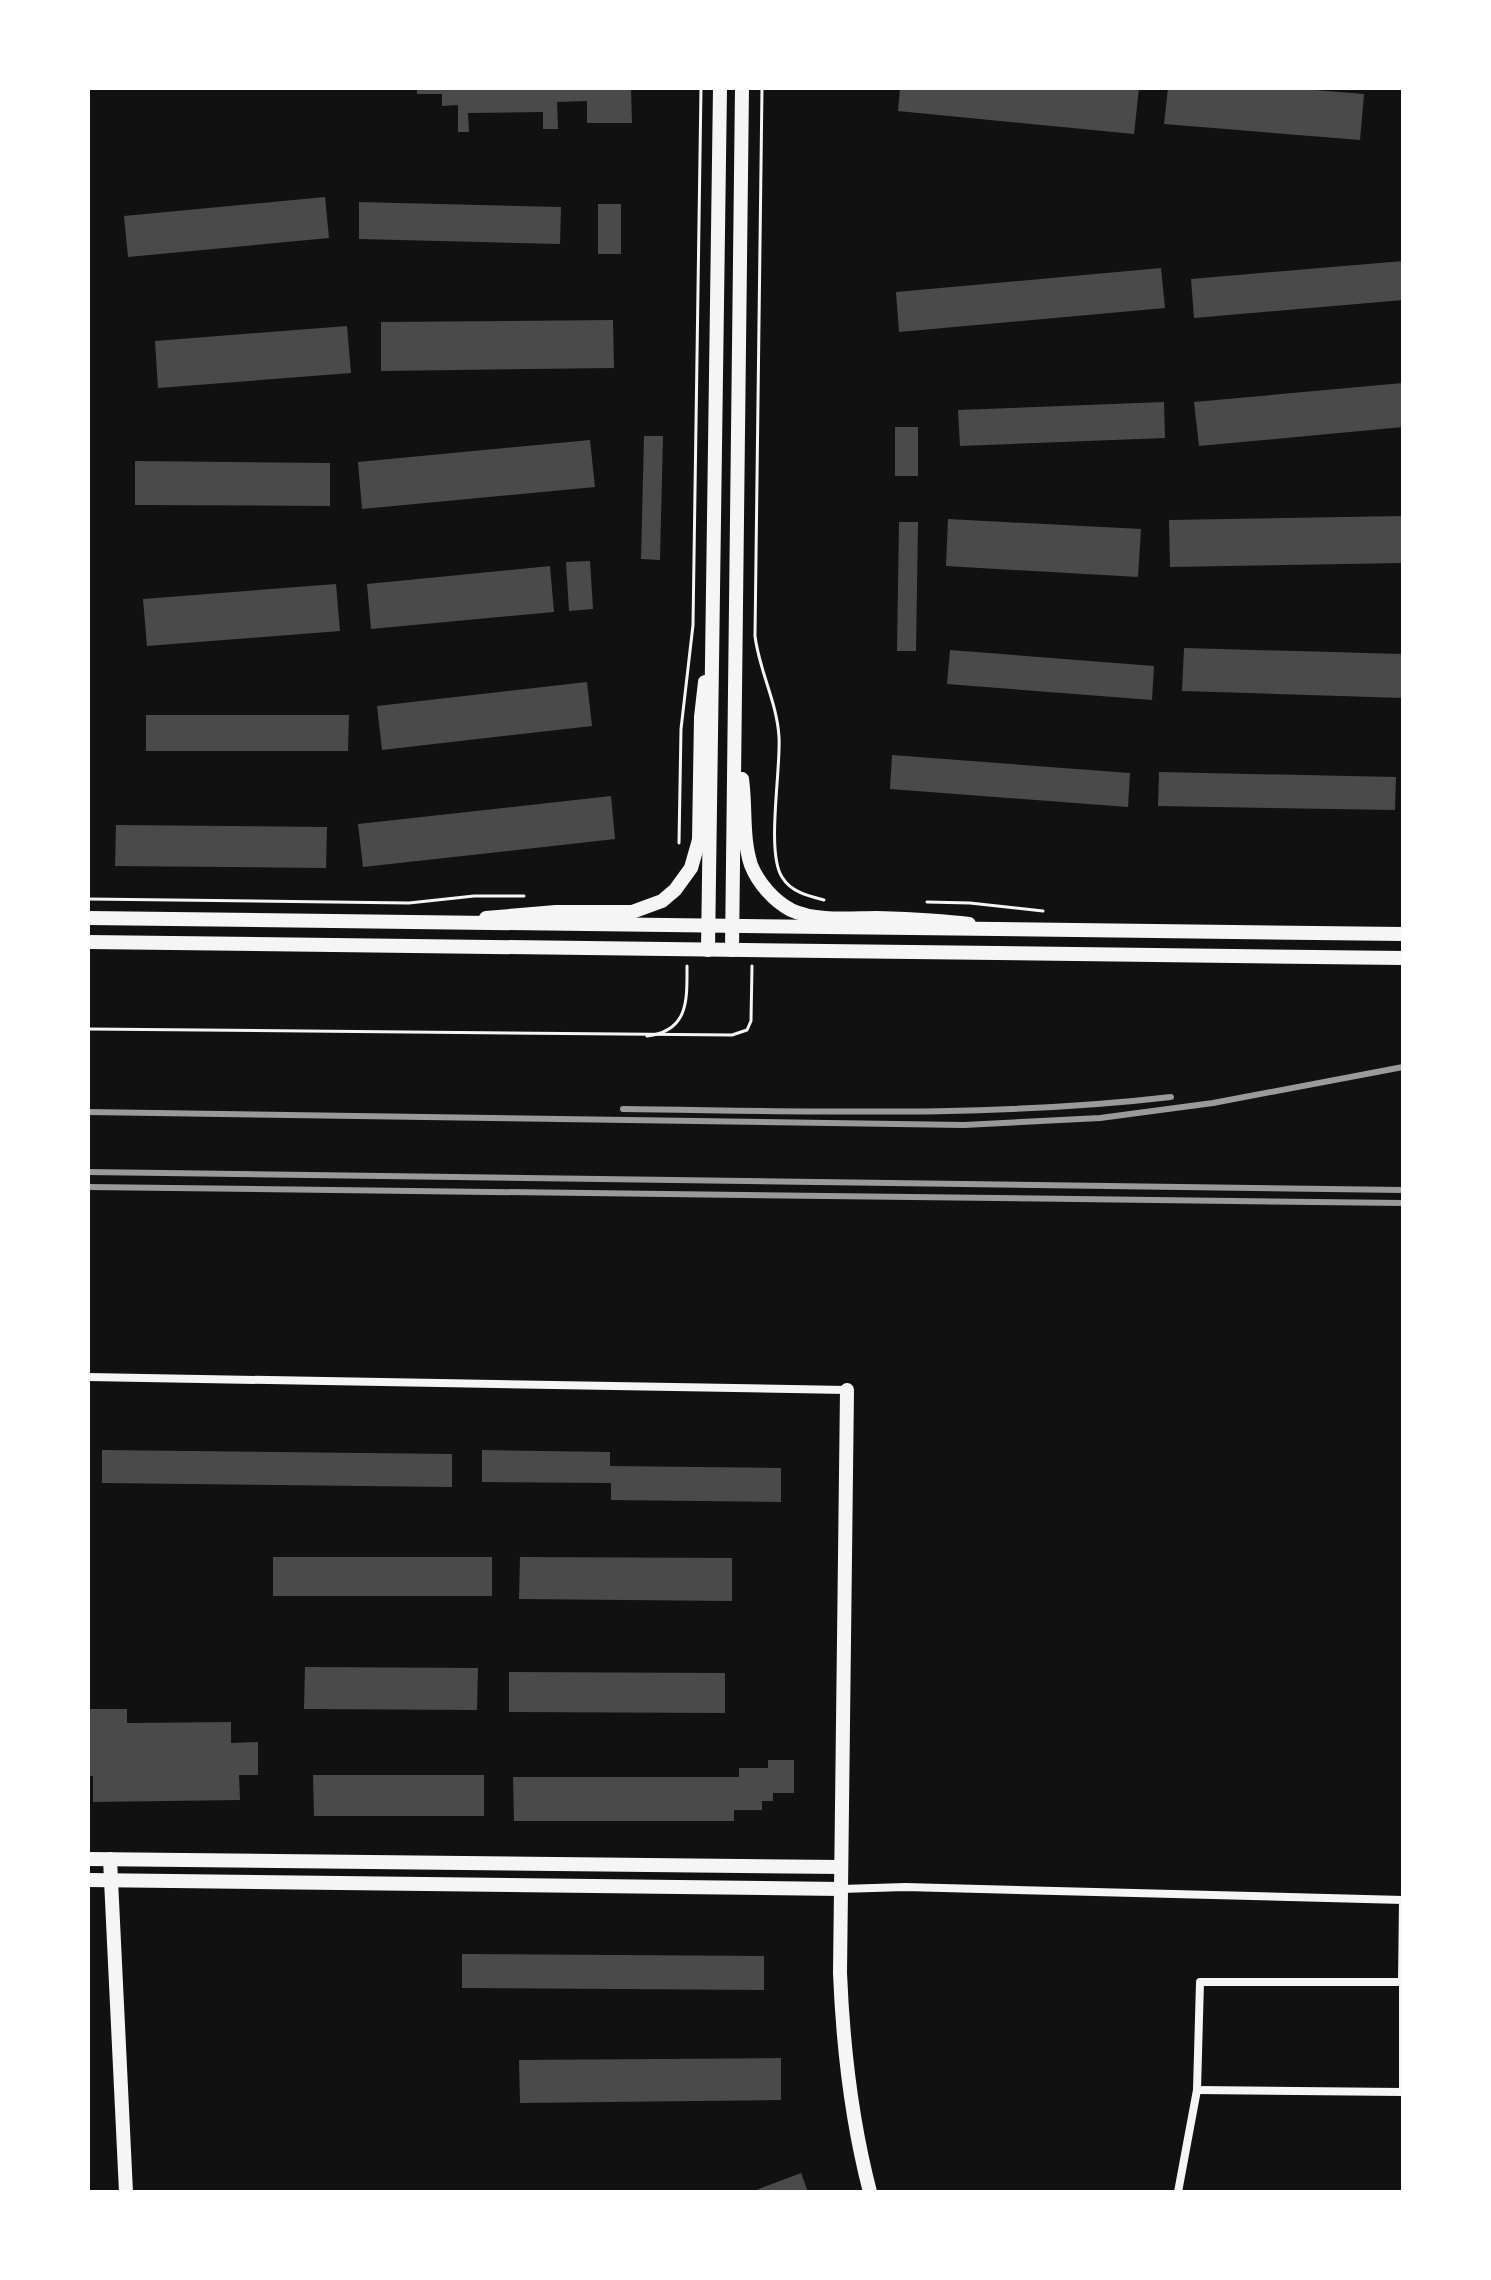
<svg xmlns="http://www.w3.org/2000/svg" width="1491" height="2280" font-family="Rubik,sans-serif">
	<rect width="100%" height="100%" fill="#111"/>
	<g fill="#4a4a4a">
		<path d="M417 88H631L632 123H587V101L557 102 558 129H543V112L468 113 469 132H458V105L442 106V94H417Z"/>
		<path d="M900 88H1139L1134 134 898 111Z"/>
		<path d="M1168 88H1289L1364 94 1360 140 1164 124Z"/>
		<path d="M325 197 329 238 128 257 124 216Z"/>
		<path d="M359 202 561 207 560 244 359 239Z"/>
		<rect x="598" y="204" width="23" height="50"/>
		<path d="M1403 261V300L1194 318 1191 279Z"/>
		<path d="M1161 268 1165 308 899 332 896 292Z"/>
		<path d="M613 320 614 368 381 371V322Z"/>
		<path d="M347 326 351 373 158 388 155 341Z"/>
		<path d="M1403 383V427L1199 446 1194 402Z"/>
		<path d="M1164 402 1165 438 960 446 958 410Z"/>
		<rect x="895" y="427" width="23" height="49"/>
		<path d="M644 436H663L660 560 641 559Z"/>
		<path d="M590 440 595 487 362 509 358 462Z"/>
		<path d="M135 461 330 463V506L135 505Z"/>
		<path d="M1403 516V563L1170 567 1169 520Z"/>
		<path d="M948 519 1141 529 1138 577 946 566Z"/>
		<path d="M899 522H918L916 651H897Z"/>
		<path d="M590 561 593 609 569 611 566 562Z"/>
		<path d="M550 566 554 612 371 629 367 584Z"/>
		<path d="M336 584 340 631 147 646 143 599Z"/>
		<path d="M1184 648 1403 654V698L1182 691Z"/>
		<path d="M950 650 1154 666 1152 700 947 684Z"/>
		<path d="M587 682 592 726 382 750 377 706Z"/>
		<path d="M146 715H349L348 751H146Z"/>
		<path d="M892 755 1130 773 1128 807 890 789Z"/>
		<path d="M1159 772 1396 777 1395 810 1158 806Z"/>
		<path d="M611 796 615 839 363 867 358 824Z"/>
		<path d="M116 825 327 827 326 868 115 866Z"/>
		<path d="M102 1450 452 1454V1487L102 1483Z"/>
		<path d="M482 1450 610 1452V1466L781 1468V1502L611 1500V1483L482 1482Z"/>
		<rect x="273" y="1557" width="219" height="39"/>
		<path d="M520 1557 732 1558V1601L519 1599Z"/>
		<path d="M305 1667 478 1668 477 1710 304 1709Z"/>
		<path d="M509 1672 725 1673V1713L509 1712Z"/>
		<path d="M88 1709H127V1723L231 1722V1743L258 1742V1775H239L240 1800 93 1802V1776H88Z"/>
		<path d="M768 1760H794V1793H773V1801H762V1810H734V1821H514L513 1777H739V1768H768Z"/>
		<path d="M313 1775H484V1816H314Z"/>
		<path d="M462 1954 764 1956V1990L462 1988Z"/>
		<path d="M781 2058V2100L520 2103 519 2060Z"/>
		<path d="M801 2173 808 2192H751Z"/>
	</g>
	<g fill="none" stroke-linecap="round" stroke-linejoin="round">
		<g stroke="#f5f5f5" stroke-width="3">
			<path d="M762 88 755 636C759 670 777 702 779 737 781 770 766 852 782 877 791 892 808 896 824 900"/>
			<path d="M679 843 681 729 693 625 701 88"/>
			<path d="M88 899 409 903 474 896H524"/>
			<path d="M927 902 970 903 1043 911"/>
			<path d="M88 1029 732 1035 747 1030 751 1021 752 966"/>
			<path d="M647 1036C689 1031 687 1000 687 966"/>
		</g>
		<g stroke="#f5f5f5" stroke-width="8">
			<path d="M88 1377 847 1390"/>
			<path d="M841 1889 905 1887 1403 1900 1402 1982H1200L1197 2090 1178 2192"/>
			<path d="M1197 2090 1403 2092"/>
			<path d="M1403 2092V1982"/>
		</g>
		<g stroke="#f5f5f5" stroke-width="14">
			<path d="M742 779C746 807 742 838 751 865 758 883 774 901 791 910 817 922 850 918 877 918 908 919 938 920 969 924"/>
			<path d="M486 918 556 912H632L662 901 675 890 691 868 699 840 701 717 705 682"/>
			<path d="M708 950 720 88"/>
			<path d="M732 950 742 88"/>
			<path d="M847 1390 840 1973C843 2047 851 2119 870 2192"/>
			<path d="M110 1859 126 2192"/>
		</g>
		<g stroke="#f5f5f5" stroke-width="14">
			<path d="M88 918 1403 934"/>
			<path d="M88 942 1403 958"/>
			<path d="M88 1859 841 1867"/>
			<path d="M88 1880 841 1889"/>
		</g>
		<g stroke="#9a9a9a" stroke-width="6">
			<path d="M623 1109C806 1111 989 1118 1171 1097"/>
			<path d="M88 1112 964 1125 1100 1118 1213 1103 1403 1067"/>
			<path d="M88 1172 1403 1190"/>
			<path d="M88 1187 1403 1203"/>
		</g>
	</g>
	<rect width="1491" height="2280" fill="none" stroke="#ffffff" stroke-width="180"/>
</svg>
